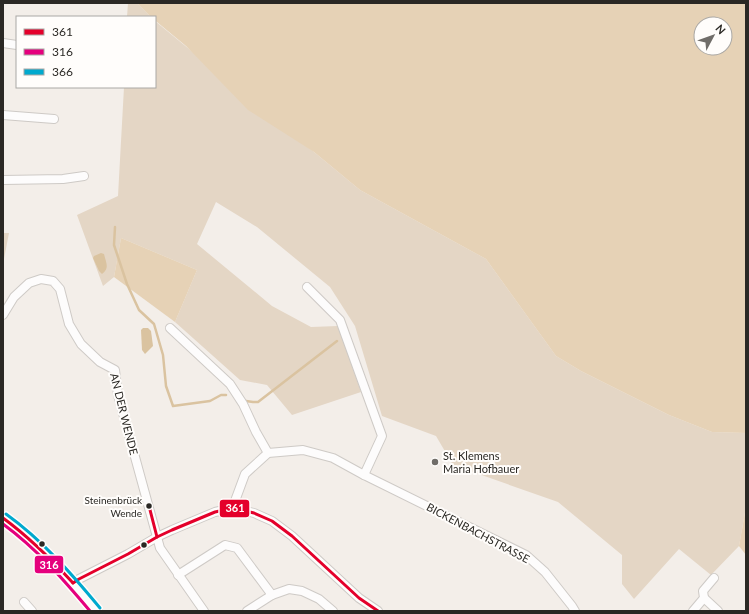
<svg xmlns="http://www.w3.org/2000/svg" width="749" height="614" font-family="Lato,sans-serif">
	<rect width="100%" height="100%" fill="#f3eee9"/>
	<g fill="#e4d6c5">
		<path d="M128 3H137L151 17H127Z"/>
		<path d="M155 21 360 190 486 259 556 356 581 371 669 415 712 432 746 433V507L739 546 711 575 679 549 634 599 622 584V555L558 502 453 465 436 436 382 416 355 326 330 287 257 227 216 202 197 244 272 306 311 327 338 326 361 392 292 415 267 385 240 380 175 322 197 270 121 238 114 277 103 286 77 215 118 196 124 87H155Z"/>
		<path d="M3 233H9L4 259 3 260Z"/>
	</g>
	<g fill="#e6d2b6" fill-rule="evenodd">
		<path d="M137 3H746V433L712 432 669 415 581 371 556 356 486 259 360 190 314 152 248 110 186 46 157 22 155 21V17H151ZM701 24H725V48H701Z"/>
		<path d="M121 238 197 270 175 322 114 277Z"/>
		<path d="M746 507V555L739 546Z"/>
	</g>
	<g fill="#dac3a0">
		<path d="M101 253 104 254C106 263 110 268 102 274L99 271 93 258 94 256Z"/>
		<path d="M143 328H148L151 331 153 346 145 354 142 350 141 330Z"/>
	</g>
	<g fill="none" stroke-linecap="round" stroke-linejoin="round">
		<g stroke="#dac3a0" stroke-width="2.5">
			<path d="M115 227 114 245 127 284 139 310 154 324 163 355 166 386 173 406 210 401 221 395H226"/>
			<path d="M246 401 253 402H258L337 341"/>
		</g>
		<g stroke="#cecac6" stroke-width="10">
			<g id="minor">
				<path d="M3 43 17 45"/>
				<path d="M3 115 54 119"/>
				<path d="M3 180 63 179 84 176"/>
				<path d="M307 287 340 320 382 436 364 475"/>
				<path d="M3 315 14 297 29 283 41 279 53 281 60 289 69 324 81 344 100 362 115 370 118 395 160 548 204 611"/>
				<path d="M170 328 230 384 243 404 256 432 268 453"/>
				<path d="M233 508 235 501 245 474 268 453 303 450 333 458 364 475 526 555 545 572 572 606 575 611"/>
				<path d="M178 575 225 545 237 548 272 595"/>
				<path d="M73 583 79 579 128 554 157 537 172 530 215 512 233 508 254 513 272 521 292 536 359 598 378 611"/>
				<path d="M704 598 718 611"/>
				<path d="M24 602 32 611"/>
				<path d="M247 611 272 595 289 589 302 591 319 599 333 611"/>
				<path d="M693 611 704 598 703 591 714 578"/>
			</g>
		</g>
		<g stroke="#cecac6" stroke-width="14">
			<path id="secondary" d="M3 518C40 543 68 577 96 611"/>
		</g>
		<use href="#minor" stroke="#fdfcfc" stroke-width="8"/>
		<use href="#secondary" stroke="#fdfcfc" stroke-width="12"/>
		<g stroke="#fffdfb" stroke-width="6">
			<g id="bus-1">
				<path d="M149 506 157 537"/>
				<path d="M3 518C29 537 51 559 73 583"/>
				<path d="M73 583 79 579 128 554 157 537 172 530 215 512 233 508 254 513 272 521 292 536 359 598 378 611"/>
			</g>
		</g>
		<g stroke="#fffdfb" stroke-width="6">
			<path id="bus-2" d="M3 524C37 549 63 579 90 611"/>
		</g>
		<g stroke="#fffdfb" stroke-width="6">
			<path id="bus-3" d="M6 514C42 540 71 573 100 608"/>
		</g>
		<use href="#bus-1" stroke="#e4002b" stroke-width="3"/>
		<use href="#bus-2" stroke="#e5007d" stroke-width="3"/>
		<use href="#bus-3" stroke="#00a9ce" stroke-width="3"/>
	</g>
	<circle fill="#706d69" stroke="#fffdfb" stroke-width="1.5" cx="435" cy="462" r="4"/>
	<g fill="#2a2824" stroke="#fffdfb" stroke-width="1.5">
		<circle cx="149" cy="506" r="3.5"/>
		<circle cx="42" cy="544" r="3.5"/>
		<circle cx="144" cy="545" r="3.5"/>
	</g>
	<g text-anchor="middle" stroke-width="4" stroke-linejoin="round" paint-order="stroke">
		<g font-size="10" fill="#2a2824" stroke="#fffdfb" text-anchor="end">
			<text x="142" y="504">Steinenbrück<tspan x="142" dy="13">Wende</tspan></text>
		</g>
		<g font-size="11" fill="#2a2824" stroke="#fffdfb">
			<text transform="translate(124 414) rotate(76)" y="4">AN DER WENDE</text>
			<text transform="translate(478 533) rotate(28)" y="4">BICKENBACHSTRASSE</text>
		</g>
		<g font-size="11" fill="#2a2824" stroke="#fffdfb" text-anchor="start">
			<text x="443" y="460">St. Klemens<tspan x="443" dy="13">Maria Hofbauer</tspan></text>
		</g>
	</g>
	<g stroke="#fffdfb" stroke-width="1.5">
		<rect x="219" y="499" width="31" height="19" rx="4" fill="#e4002b"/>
		<rect x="34" y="555" width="30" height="19" rx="4" fill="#e5007d"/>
	</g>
	<g font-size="11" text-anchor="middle" font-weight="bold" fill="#fff">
		<text x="235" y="512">361</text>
		<text x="49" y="569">316</text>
	</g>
	<rect width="749" height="614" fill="none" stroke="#2a2824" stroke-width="8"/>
	<rect x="16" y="16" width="140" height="72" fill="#fffdfb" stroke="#aaa8a5"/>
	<rect x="24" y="29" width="20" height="6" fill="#e4002b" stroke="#aaa8a5"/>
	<text x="52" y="36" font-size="12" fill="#2a2824">361</text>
	<rect x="24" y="49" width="20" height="6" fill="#e5007d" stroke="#aaa8a5"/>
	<text x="52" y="56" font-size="12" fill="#2a2824">316</text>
	<rect x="24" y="69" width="20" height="6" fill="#00a9ce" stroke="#aaa8a5"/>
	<text x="52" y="76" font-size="12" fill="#2a2824">366</text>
	<g transform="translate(713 36) rotate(49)"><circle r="19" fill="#fffdfb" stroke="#aaa8a5"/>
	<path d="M0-3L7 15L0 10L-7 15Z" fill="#706d69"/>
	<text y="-6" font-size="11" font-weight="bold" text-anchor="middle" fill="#2a2824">N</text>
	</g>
</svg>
